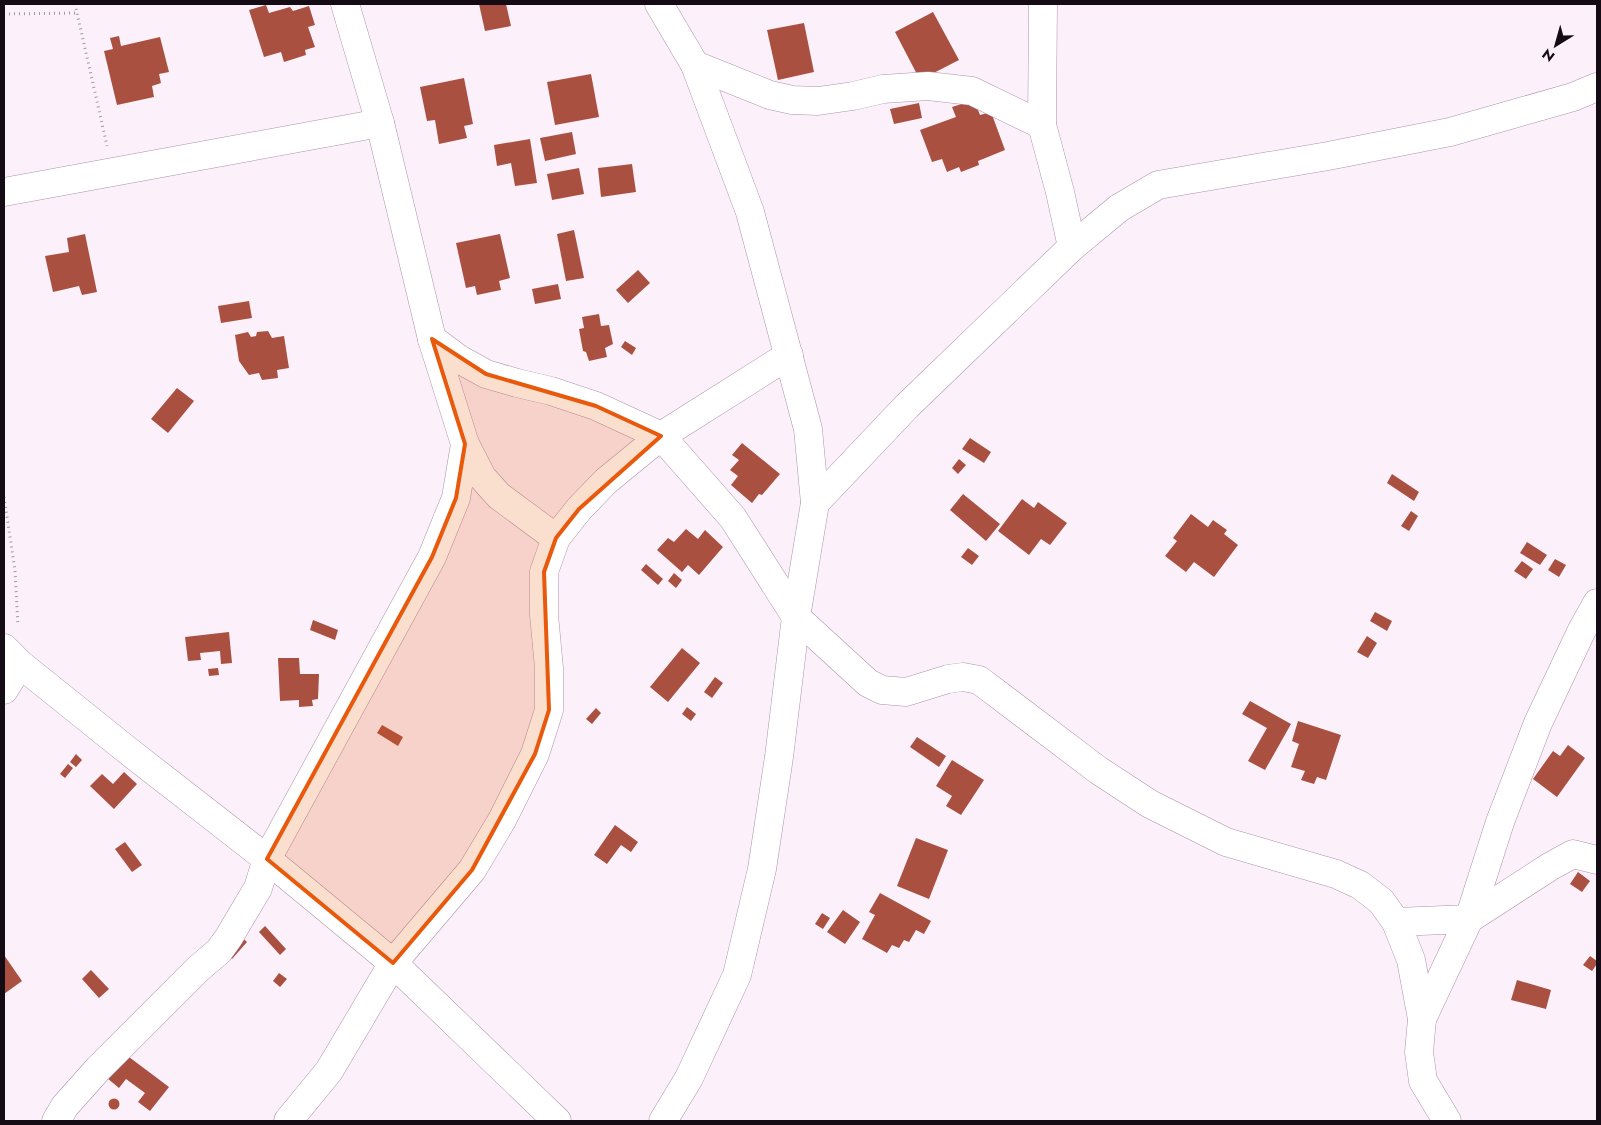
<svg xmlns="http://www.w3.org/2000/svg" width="1601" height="1125" font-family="Jost,sans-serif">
	<rect width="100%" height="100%" fill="#fcf1fb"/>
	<g fill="#a95041">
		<path d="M479 4H506L511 26 485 31Z"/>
		<path d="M266 5 269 13 290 7 293 11 309 6 315 25 308 27 315 47 305 50 306 55 284 62 281 52 264 57 249 10Z"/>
		<path d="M933 12 959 60 920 80 895 32Z"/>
		<path d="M804 23 814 72 778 80 767 30Z"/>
		<path d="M119 36 121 46 160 37 169 72 159 74 161 83 152 86 154 97 117 105 104 51 113 49 110 38Z"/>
		<path d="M591 74 599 117 555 125 547 82Z"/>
		<path d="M464 78 473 124 464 126 467 138 439 144 435 120 427 121 420 87Z"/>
		<path d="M974 100 980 115 991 112 1005 150 978 161 979 165 961 172 959 167 947 172 942 159 932 162 920 130 956 117 952 107Z"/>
		<path d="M919 103 922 118 894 124 890 109Z"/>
		<path d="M572 132 576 154 545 161 540 138Z"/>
		<path d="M530 139 537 183 515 186 511 163 497 166 494 145Z"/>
		<path d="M632 164 636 192 601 197 598 168Z"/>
		<path d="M579 168 584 194 552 200 547 174Z"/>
		<path d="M574 230 584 278 566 281 557 234Z"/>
		<path d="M85 234 97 292 82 295 79 286 53 292 45 256 69 252 67 238Z"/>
		<path d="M500 234 510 278 499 281 501 290 477 295 475 286 466 288 456 243Z"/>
		<path d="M638 270 650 283 628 303 616 290Z"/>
		<path d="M558 284 561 299 535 304 532 289Z"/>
		<path d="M249 301 252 318 221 323 218 306Z"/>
		<path d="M599 314 601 326 609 325 613 344 605 348 607 357 589 361 586 352 583 351 579 329 584 328 582 317Z"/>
		<path d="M268 331 272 338 284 336 289 368 277 370 278 378 262 380 259 373 249 375 239 361 235 335 248 332 251 337 256 336 257 332Z"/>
		<path d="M625 341 636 348 632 355 621 347Z"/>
		<path d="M177 388 194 401 168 433 151 419Z"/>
		<path d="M970 438 991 452 984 463 962 449Z"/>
		<path d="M742 443 780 474 762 495 759 494 752 503 731 485 738 476 730 470 739 460 732 455Z"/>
		<path d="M959 459 966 465 958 474 952 468Z"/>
		<path d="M1392 474 1419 492 1414 501 1387 483Z"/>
		<path d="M963 494 1000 524 986 541 950 510Z"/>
		<path d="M1022 499 1034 508 1038 502 1067 523 1050 545 1041 539 1029 555 998 531Z"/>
		<path d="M1411 511 1418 516 1409 531 1401 526Z"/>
		<path d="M1191 514 1208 527 1213 520 1227 530 1224 534 1238 545 1214 577 1194 562 1186 572 1165 556 1177 541 1173 538Z"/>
		<path d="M686 529 698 539 705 530 723 547 699 575 688 565 682 572 657 550 668 538 674 542Z"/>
		<path d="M1527 542 1547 555 1540 565 1520 553Z"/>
		<path d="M968 548 979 556 972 565 961 557Z"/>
		<path d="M1555 559 1566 565 1559 577 1548 570Z"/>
		<path d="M1522 561 1533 569 1526 579 1514 571Z"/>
		<path d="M646 564 663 579 658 585 641 570Z"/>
		<path d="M674 573 682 580 676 588 668 581Z"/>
		<path d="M1375 612 1392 621 1387 631 1370 621Z"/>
		<path d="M313 620 338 630 335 640 310 630Z"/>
		<path d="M229 632 232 663 221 664 220 651 200 653 201 660 188 661 185 637Z"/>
		<path d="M1367 636 1377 643 1368 658 1357 652Z"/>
		<path d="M682 648 700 663 668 702 650 687Z"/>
		<path d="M278 658H299L300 674H319L318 699 312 700 313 706 299 707V700L280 701Z"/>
		<path d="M218 668 219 675 209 676 208 669Z"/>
		<path d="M715 677 723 683 712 698 704 692Z"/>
		<path d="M1250 701 1291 724 1265 770 1248 761 1267 728 1242 714Z"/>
		<path d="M687 707 696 714 691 721 682 714Z"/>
		<path d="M596 708 601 713 592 724 586 719Z"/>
		<path d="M1298 721 1341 735 1326 780 1317 777 1314 784 1301 780 1305 771 1291 767 1299 744 1292 741Z"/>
		<path d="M382 725 403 737 398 746 377 733Z"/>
		<path d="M917 737 946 756 939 767 910 747Z"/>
		<path d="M1568 745 1585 758 1557 797 1533 779 1553 751 1560 756Z"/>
		<path d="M76 754 82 760 76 767 70 762Z"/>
		<path d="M952 760 984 780 961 815 946 806 952 796 936 786Z"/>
		<path d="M68 764 73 768 65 778 60 774Z"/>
		<path d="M124 772 137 784 114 809 90 786 102 774 113 784Z"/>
		<path d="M615 825 638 842 631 852 621 845 607 864 594 855Z"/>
		<path d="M916 838 948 850 929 899 897 886Z"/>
		<path d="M125 842 142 865 132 872 115 849Z"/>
		<path d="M1578 872 1590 881 1582 892 1570 884Z"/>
		<path d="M880 893 931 921 924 934 916 930 909 942 904 940 899 948 892 945 887 953 862 939 875 915 869 912Z"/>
		<path d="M843 910 860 922 845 944 827 932Z"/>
		<path d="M822 913 830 918 823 929 815 924Z"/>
		<path d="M265 926 286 949 280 955 259 932Z"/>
		<path d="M239 935 247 942 232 959 224 952Z"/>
		<path d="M4 955 22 981 4 994Z"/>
		<path d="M1590 956 1597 961V964L1592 971 1583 965Z"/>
		<path d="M91 970 109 989 99 998 82 979Z"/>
		<path d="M279 973 287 979 280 987 273 981Z"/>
		<path d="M1517 980 1551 990 1546 1009 1511 1000Z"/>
		<path d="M125 1054 169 1087 150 1111 138 1102 145 1093 126 1079 119 1088 107 1078Z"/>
		<circle cx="114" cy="1104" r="5.5"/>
	</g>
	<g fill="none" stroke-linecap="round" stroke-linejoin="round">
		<g stroke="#ad92ab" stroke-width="29">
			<g id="minor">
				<path d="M659 4 695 65 750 212 808 429 815 503 796 617 779 757 762 869 737 975 689 1078 663 1121"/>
				<path d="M1043 4 1042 125 1060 192 1072 247"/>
				<path d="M695 65 770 95 792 100 818 101 853 96 883 89 928 86 972 91 1042 125"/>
				<path d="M4 192 380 123"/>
				<path d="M432 339 459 359 486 374 517 383 551 391 596 406 661 436 733 518 796 617 868 683 882 690 906 692 948 679 963 677 979 680 1098 770 1150 804 1226 842 1336 874 1360 885 1381 901 1396 922 1411 960 1422 1019 1419 1052 1423 1081 1447 1121"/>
				<path d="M465 444 482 477 499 496 556 538"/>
				<path d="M815 503 907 406 1072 247 1119 208 1158 185 1328 156 1450 132 1573 97 1597 87"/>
				<path d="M4 648 20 664 127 750 267 859 393 963 557 1121"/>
				<path d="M4 690 20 664"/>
				<path d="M1396 922 1469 919 1551 866 1573 854 1597 860"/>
				<path d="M1422 1019 1469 919 1500 822 1538 723 1582 630 1597 603"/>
				<path d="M56 1121 65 1106 98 1069 198 969 219 951 229 937 258 888 267 859 432 557 456 498 465 444 432 339 380 123 345 4"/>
				<path d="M288 1121 329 1071 393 963 472 870 502 820 535 754 549 710V668L544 615V572L556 538 579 509 606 481 661 436 789 355"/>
			</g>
		</g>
		<g stroke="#a298a2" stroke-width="3" stroke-dasharray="1 4" stroke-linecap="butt">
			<path d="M75 4 107 146"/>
			<path d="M4 14 77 13"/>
			<path d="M4 497 15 570 18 626"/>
		</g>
		<use href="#minor" stroke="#fff" stroke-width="28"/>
	</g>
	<path fill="#e8590c" fill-opacity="0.2" stroke="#e8590c" stroke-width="4" stroke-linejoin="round" d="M432 339 486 374 596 406 661 436 579 509 556 538 544 572 549 710 535 754 472 870 393 963 267 859 432 557 456 498 465 444Z"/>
	<rect width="1601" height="1125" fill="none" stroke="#140b14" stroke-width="10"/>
	<g transform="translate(1556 45) rotate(217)" stroke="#fcf1fb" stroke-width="4" paint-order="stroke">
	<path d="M0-4L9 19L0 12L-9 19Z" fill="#140b14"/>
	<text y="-8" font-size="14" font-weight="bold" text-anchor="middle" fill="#140b14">N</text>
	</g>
</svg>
